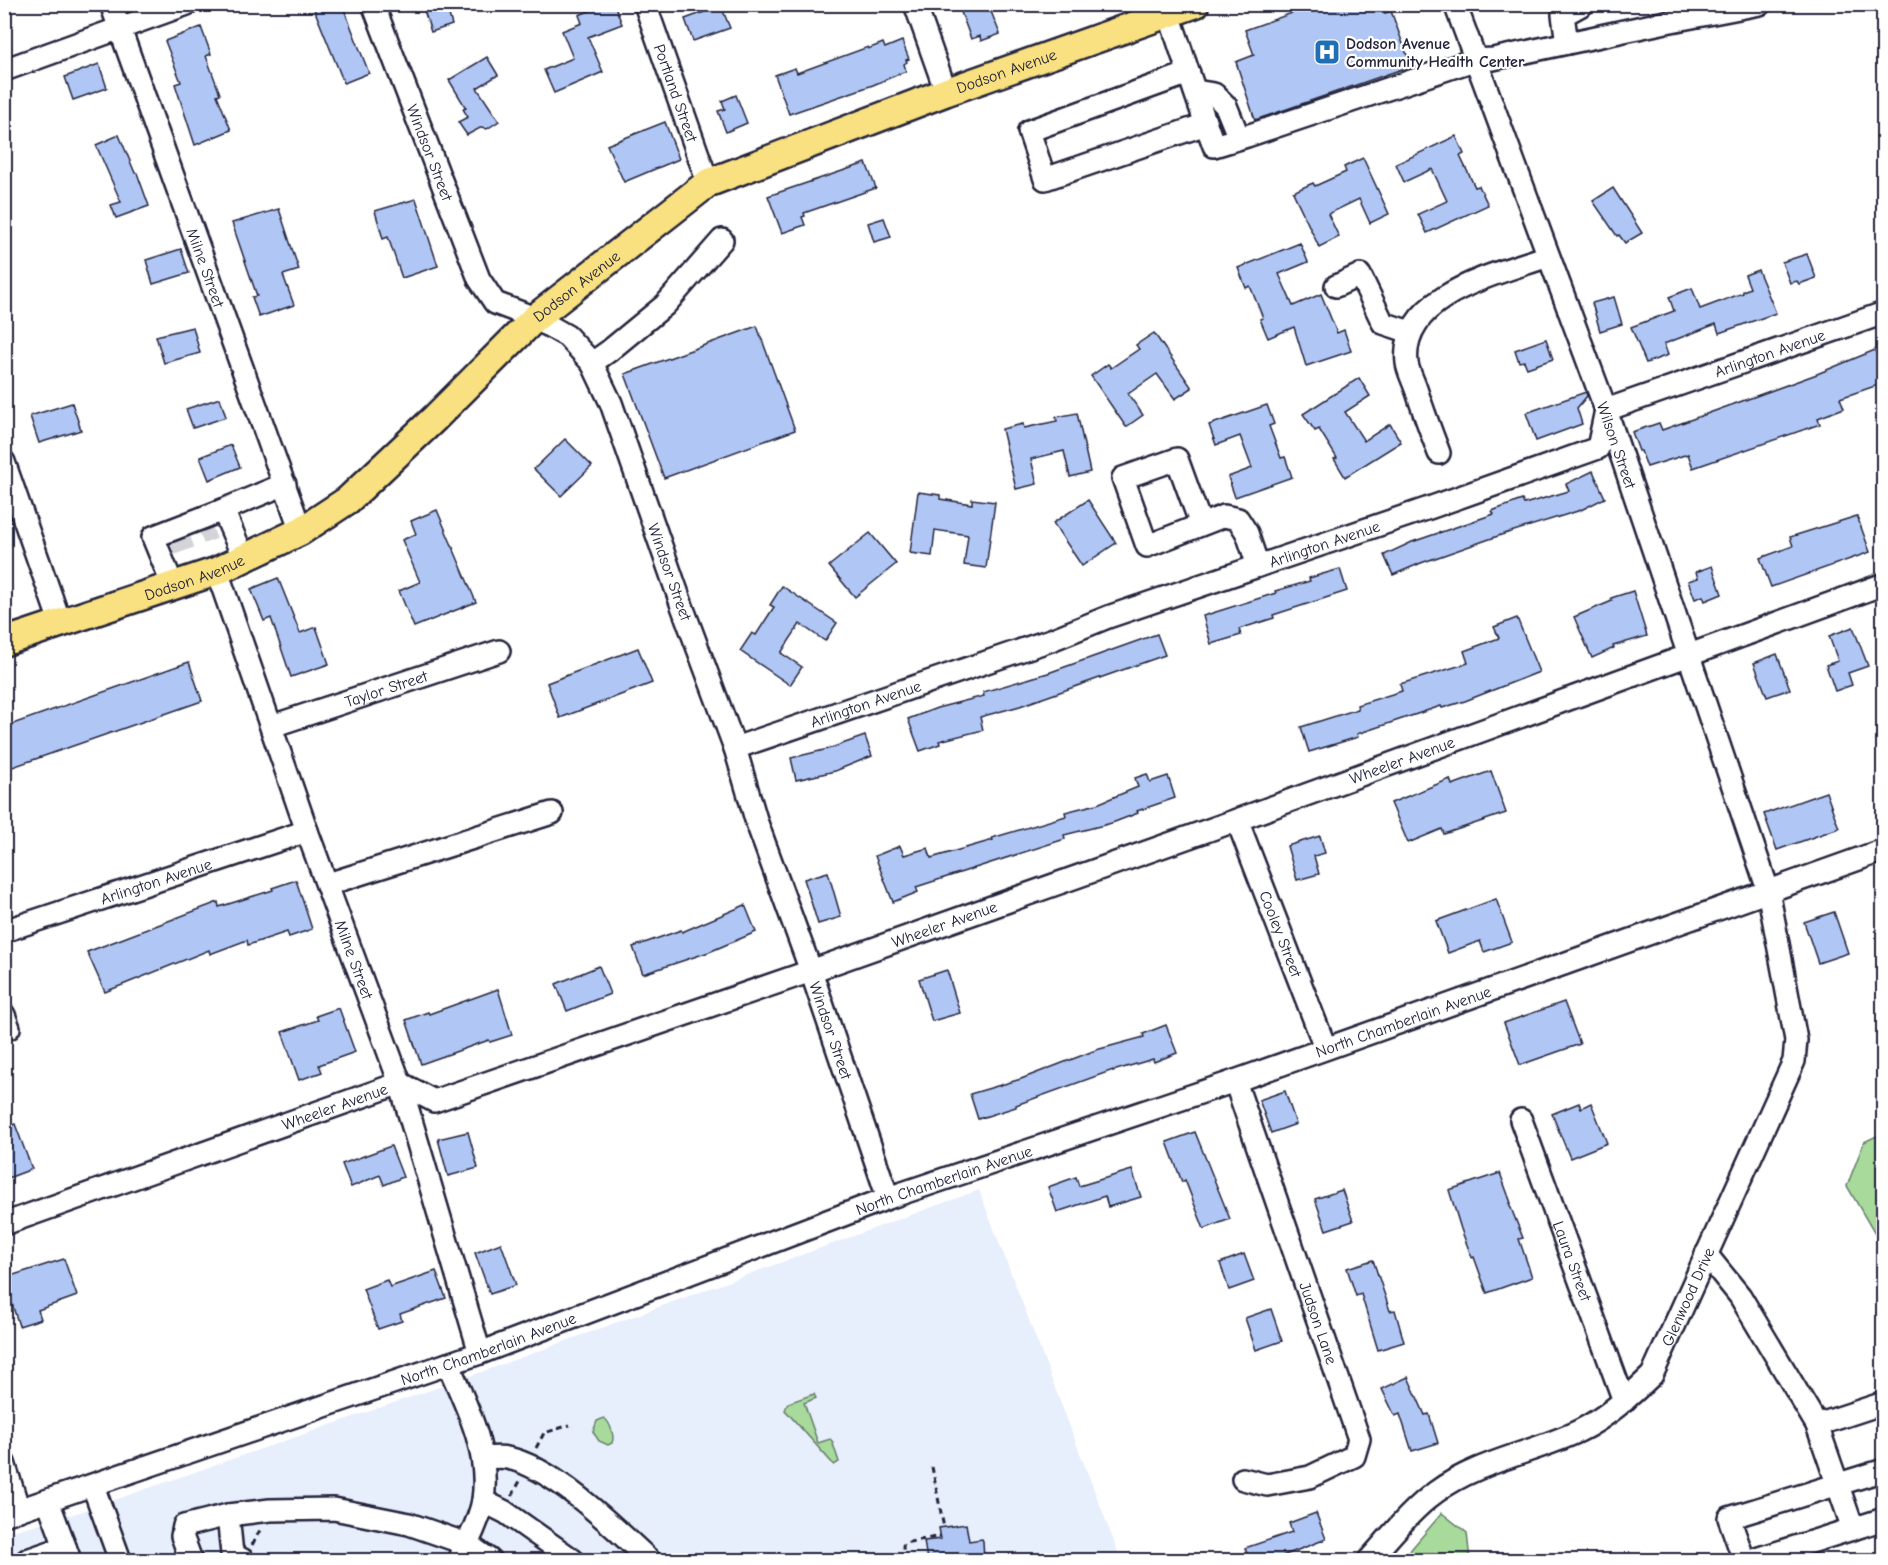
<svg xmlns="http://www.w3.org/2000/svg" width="1888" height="1565" font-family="'Comic Neue',sans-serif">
	<rect width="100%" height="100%" fill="#fff"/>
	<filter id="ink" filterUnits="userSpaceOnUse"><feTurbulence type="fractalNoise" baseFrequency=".0167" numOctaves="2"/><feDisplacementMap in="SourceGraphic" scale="12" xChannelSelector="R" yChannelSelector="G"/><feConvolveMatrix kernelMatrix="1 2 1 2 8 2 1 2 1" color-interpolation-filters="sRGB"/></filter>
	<g filter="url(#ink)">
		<path fill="#e7eefc" d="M979 1190 1121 1560H5V1533L80 1512 451 1383Z"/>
		<g fill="#a8da9b" stroke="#657e6b" stroke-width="1.5">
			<path d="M1883 1133V1248L1847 1186 1864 1142Z"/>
			<path d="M814 1394 816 1398 804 1403 818 1443 830 1439 832 1441 839 1462 834 1465 785 1410 788 1403Z"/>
			<path d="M604 1418C610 1422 615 1436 612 1443L608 1445 599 1441 593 1432 597 1421Z"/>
			<path d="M1442 1513 1467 1533 1470 1560H1402Z"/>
		</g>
		<g fill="#b0c7f5" stroke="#22223b" stroke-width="1.5">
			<path d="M312 4H342L369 73 344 83Z"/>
			<path d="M422 4H446L452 25 431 32Z"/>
			<path d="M607 4H614L622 24 588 37 603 72 554 93 544 70 573 58 562 31 582 23 579 15Z"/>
			<path d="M958 4H988L1000 34 981 41 980 36 971 39Z"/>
			<path d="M1317 4H1382L1385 13 1391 11 1411 66 1255 120 1236 62 1254 55 1245 30Z"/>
			<path d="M721 6 730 28 693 41 685 19Z"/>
			<path d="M201 27 211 54 206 56 220 94 217 95 231 130 195 145 175 84 181 82 165 41Z"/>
			<path d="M902 41 909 59 906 60 907 62 904 64 906 71 873 85 789 114 775 75 795 68 797 73 868 47V49L883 43 885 48Z"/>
			<path d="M487 57 498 75 477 88 499 121 487 129 482 127 467 135 458 122 468 117 463 109 466 108 449 80Z"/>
			<path d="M99 64 107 88 73 100 65 77Z"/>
			<path d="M736 95 747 123 726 132 718 111 725 109 722 101Z"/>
			<path d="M665 122 679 159 624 182 607 145Z"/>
			<path d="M119 135 135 173H137L149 206 116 218 111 205 121 202 96 145Z"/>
			<path d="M1456 136 1464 154 1460 156 1475 187 1479 186 1488 205 1427 233 1418 214 1447 201 1432 169 1404 182 1396 164Z"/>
			<path d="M1363 158 1389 214 1370 223 1359 199 1328 214 1339 237 1319 247 1293 192 1313 183 1315 186 1346 172 1344 167Z"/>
			<path d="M866 163 876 188 804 213 805 216 802 217 805 225 782 233 768 196Z"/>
			<path d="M1613 188 1642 233 1625 243 1619 235 1617 236 1593 201Z"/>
			<path d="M416 199 438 266 402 278 388 237 383 239 375 211Z"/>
			<path d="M279 209 299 270 283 275 294 305 259 317 252 297 257 296 232 223Z"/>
			<path d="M884 218 891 237 874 242 868 223Z"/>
			<path d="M1300 243 1308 262 1279 274 1293 306 1321 294 1337 333 1344 330 1351 351 1306 366 1294 327 1268 338 1260 319 1263 318 1250 286 1246 288 1238 268Z"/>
			<path d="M181 249 189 273 153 284 146 260Z"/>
			<path d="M1807 254 1816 278 1799 284 1797 281 1790 283 1782 262Z"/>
			<path d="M1758 270 1776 313 1719 333 1716 324 1664 344 1668 355 1646 363 1631 327 1674 311 1669 297 1692 288 1700 309 1743 293V291L1750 288 1745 275Z"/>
			<path d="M1614 297 1622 324 1600 331 1592 303Z"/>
			<path d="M757 326 795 430 664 478 625 374Z"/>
			<path d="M193 327 200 353 164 363 156 336Z"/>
			<path d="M1154 333 1192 388 1175 399 1157 374 1128 394 1143 415 1126 427 1091 376 1108 364 1111 368 1139 349 1136 345Z"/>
			<path d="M1546 339 1553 359 1527 368 1524 361 1519 362 1515 350Z"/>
			<path d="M1875 350 1884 373V383L1840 398 1844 408 1818 418 1820 424 1693 468 1688 454 1647 467 1641 451H1639L1632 432 1659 423 1662 430 1817 374Z"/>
			<path d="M1359 378 1370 396 1345 412 1364 441 1390 424 1401 442 1345 477 1334 459 1337 458 1319 429 1315 431 1303 414Z"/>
			<path d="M1586 392 1587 396 1577 408 1582 424 1536 441 1526 413Z"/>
			<path d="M220 398 226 417 193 428 186 409Z"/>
			<path d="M72 403 81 430 39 443 30 416Z"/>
			<path d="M1267 405 1274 424 1269 426 1281 458 1285 457 1292 477 1235 497 1228 477 1252 468 1240 436 1216 445 1209 425Z"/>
			<path d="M1077 413 1090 472 1070 477 1064 451 1031 459 1037 484 1016 489 1002 429 1023 424 1024 428 1057 421 1056 417Z"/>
			<path d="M565 439 592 466 561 496 534 469Z"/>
			<path d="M231 445 240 467 209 480 200 457Z"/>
			<path d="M1593 471 1605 498 1581 510 1501 535 1421 563 1393 575 1384 555 1412 542 1494 514 1492 511 1522 500 1524 504 1569 491 1566 484Z"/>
			<path d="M918 492 940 495V499L972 504V499L995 502 986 568 964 565 968 535 935 530 932 556 910 553Z"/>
			<path d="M1088 500 1116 543 1082 566 1053 523Z"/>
			<path d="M437 510 476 602 414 627 399 591 420 582 402 540 416 534 411 521Z"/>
			<path d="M1857 516 1870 552 1771 587 1760 558 1793 546 1790 537Z"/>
			<path d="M870 533 896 564 855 597 829 566Z"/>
			<path d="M1712 566 1722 594 1705 601 1703 596 1695 599 1688 581 1698 578 1696 572Z"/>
			<path d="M1340 569 1347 591 1273 615 1274 618 1239 629 1241 635 1211 644 1203 616 1276 593 1275 591 1310 581 1309 578Z"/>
			<path d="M278 578 300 633 316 627 329 664 291 677 271 618 264 621 251 589Z"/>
			<path d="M782 586 837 623 825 641 800 624 781 653 802 667 790 685 740 651 752 633 756 635 774 607 770 605Z"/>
			<path d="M1633 591 1647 636 1613 646 1614 648 1592 658 1574 617 1612 601 1611 598Z"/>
			<path d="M1517 618 1539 672 1465 701 1442 708 1441 706 1357 734 1358 737 1309 752 1301 727 1358 709 1357 705 1402 691 1400 684 1468 663 1464 651 1499 638 1494 627Z"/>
			<path d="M1853 627 1868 666 1848 673 1852 685 1835 691 1826 665 1838 661 1829 636Z"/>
			<path d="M1157 634 1165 655 1020 706 980 717 983 730 939 741 940 744 920 751 908 719 937 708 984 696 983 692 1048 673Z"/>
			<path d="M638 648 652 683 560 718 547 683Z"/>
			<path d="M1777 654 1790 689 1767 697 1754 663Z"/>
			<path d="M189 662 202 701 4 770V727Z"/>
			<path d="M865 736 872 756 835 771 796 780 791 758 828 749Z"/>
			<path d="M1491 771 1506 813 1444 834 1442 829 1408 843 1391 803 1450 779 1452 785Z"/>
			<path d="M1147 774 1150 782 1168 776 1175 798 1137 811 1138 813 1112 823 1064 835 1065 839 916 887 918 892 893 902 875 856 900 846 904 855 928 848 931 858 993 840 992 838 1066 816 1065 812 1097 804 1138 787 1135 778Z"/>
			<path d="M1826 792 1839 828 1777 850 1764 814Z"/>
			<path d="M1320 836 1325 853 1314 856 1319 874 1297 880 1287 846Z"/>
			<path d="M828 872 841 917 818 924 804 879Z"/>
			<path d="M296 880 312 929 289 937 287 932 248 945 247 940 210 954 209 950 105 992 87 952 218 902 219 907 273 890 272 888Z"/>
			<path d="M1496 899 1512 942 1484 952 1480 941 1448 953 1436 921Z"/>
			<path d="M745 905 756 932 709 952 643 974 633 947 681 930 682 932Z"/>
			<path d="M1834 912 1848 953 1818 963 1804 922Z"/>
			<path d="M599 966 610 994 567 1011 556 984Z"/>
			<path d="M947 970 960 1013 932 1021 919 979Z"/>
			<path d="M498 989 512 1035 490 1042 489 1040 421 1064 406 1020 428 1012 429 1014Z"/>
			<path d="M1564 1002 1580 1044 1520 1065 1504 1023Z"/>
			<path d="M339 1008 355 1052 319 1065 322 1072 299 1080 282 1032 318 1020 316 1016Z"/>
			<path d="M1166 1025 1177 1053 1154 1062 1153 1059 1113 1071V1070L1016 1105V1107L978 1119 970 1094 1021 1079 1096 1050 1144 1037 1143 1034Z"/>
			<path d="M1285 1091 1296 1124 1271 1133 1259 1100Z"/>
			<path d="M1579 1103 1581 1108 1591 1103 1607 1143 1570 1158 1552 1114Z"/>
			<path d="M15 1124 32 1169 8 1178 4 1170V1128Z"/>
			<path d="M468 1132 478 1168 448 1176 438 1139Z"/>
			<path d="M1195 1132 1230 1219 1204 1229 1185 1180 1182 1182 1167 1142Z"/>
			<path d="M391 1146 403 1177 384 1185 380 1175 351 1187 342 1164Z"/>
			<path d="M1132 1170 1141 1197 1108 1207 1105 1196 1057 1212 1048 1187 1076 1177 1079 1186Z"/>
			<path d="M1500 1173 1511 1203H1509L1523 1238 1519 1239 1532 1277 1487 1293 1474 1257 1472 1258 1461 1229 1449 1190Z"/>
			<path d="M1342 1190 1353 1221 1326 1230 1315 1199Z"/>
			<path d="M501 1243 516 1285 490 1294 475 1253Z"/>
			<path d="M1244 1254 1254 1281 1229 1290 1220 1263Z"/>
			<path d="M64 1259 77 1296 38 1310 41 1319 19 1326 4 1278Z"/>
			<path d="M1373 1260 1390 1311 1395 1310 1404 1342 1378 1350 1361 1294 1356 1296 1347 1268Z"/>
			<path d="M436 1271 446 1298 400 1314 402 1321 378 1329 363 1289 387 1280 390 1287Z"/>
			<path d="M1271 1309 1282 1341 1256 1350 1245 1318Z"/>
			<path d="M1408 1377 1425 1415 1429 1414 1438 1443 1412 1451 1400 1414 1395 1416 1382 1389Z"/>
			<path d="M1316 1513 1326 1539 1280 1557 1281 1560H1249L1245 1548 1292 1532 1289 1523Z"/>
			<path d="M966 1524 969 1541 982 1539 983 1541 984 1560H927L924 1541 941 1539 939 1528Z"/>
		</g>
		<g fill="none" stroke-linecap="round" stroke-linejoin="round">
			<path stroke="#d3d3d8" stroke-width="21" stroke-dasharray="21 10" stroke-linecap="butt" d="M171 545 213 529"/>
			<g stroke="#22223b" stroke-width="26">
				<g id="minor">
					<path id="s1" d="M111 4 301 531"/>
					<path id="s2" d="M373 4 479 279 495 303 535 318 567 336 592 363 611 403 682 606 735 748 757 823 811 971 888 1198"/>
					<path id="s3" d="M645 4 708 183"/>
					<path d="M915 4 946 92"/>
					<path d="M1169 14C1181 50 1193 87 1206 124L1045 179 1029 131 1189 73"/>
					<path d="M1567 43 1563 15 1583 4"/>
					<path d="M4 70 187 4"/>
					<path d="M1195 91 1214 94 1226 106 1239 138"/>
					<path d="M1206 124 1214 146 1247 136 1474 60 1493 59 1666 22 1760 4"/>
					<path d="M1336 286 1360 275 1383 323 1410 332"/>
					<path d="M592 363 609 351 665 305 722 240"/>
					<path d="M1439 453C1431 432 1423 410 1416 389 1413 380 1408 371 1407 363 1399 294 1499 274 1548 256"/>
					<path d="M4 462 60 622"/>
					<path d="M1201 525 1177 459 1123 478 1147 546 1224 516 1238 519 1247 533 1258 566"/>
					<path d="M244 559 223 510 285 484"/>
					<path id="s4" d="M217 571 307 831 400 1083 480 1353"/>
					<path d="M173 586 153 537 223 510"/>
					<path id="s5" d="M272 726 499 651"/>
					<path id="s6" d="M735 748 1051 640 1108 617 1432 507 1598 448 1606 410 1884 313"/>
					<path id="s7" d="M1237 820 1325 1047"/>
					<path d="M328 884 552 813"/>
					<path id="s8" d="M4 931 307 831"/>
					<path d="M4 1015 9 1028"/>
					<path id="s9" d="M1235 1081 1359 1439 1354 1456 1310 1477 1267 1485 1243 1479"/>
					<path id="s10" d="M1521 1120 1624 1401"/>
					<path id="s11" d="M4 1224 400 1083 434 1101 811 971 1237 820 1884 584"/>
					<path d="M1706 1254 1740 1296 1817 1425 1884 1403"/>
					<path d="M448 1364C467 1407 490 1452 483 1500 480 1519 467 1544 459 1560"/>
					<path d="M1817 1425 1853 1529"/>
					<path d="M484 1458C491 1458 500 1456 507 1458 552 1466 616 1529 649 1560"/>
					<path d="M4 1463 19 1510"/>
					<path d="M93 1486 120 1560"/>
					<path d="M48 1501 70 1560"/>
					<path d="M483 1501 505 1512 573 1560"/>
					<path id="s12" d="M4 1515 480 1353 888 1198 1235 1081 1884 850"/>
					<path d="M228 1515 232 1554 243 1560"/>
					<path d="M27 1560 65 1547"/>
					<path d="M191 1560 182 1536 184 1526 228 1515 270 1510 334 1509 409 1524 467 1544 490 1560"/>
					<path id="s13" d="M1369 1560C1390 1537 1411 1510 1436 1492 1478 1461 1533 1453 1579 1431 1606 1418 1630 1396 1652 1375L1794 1061 1796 1040 1768 890 1606 410 1455 4"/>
					<path d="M1744 1560 1729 1518 1884 1470"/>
					<path d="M1754 1560 1884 1519"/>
				</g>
			</g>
			<g stroke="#22223b" stroke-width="32">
				<g id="major">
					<path id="s14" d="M4 642 217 571 301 531 348 500 435 418 535 318 708 183 946 92 1195 4"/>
				</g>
			</g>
			<g stroke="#22223b" stroke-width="3" stroke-dasharray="6 4.5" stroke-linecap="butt">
				<path d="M536 1448 544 1433 570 1425"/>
				<path d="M932 1467 944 1528"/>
				<path d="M512 1496 520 1481"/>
				<path d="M252 1545 260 1530"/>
				<path d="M904 1560 903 1546 904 1543 941 1536"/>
			</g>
			<use href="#minor" stroke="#fff" stroke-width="21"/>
			<use href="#major" stroke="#f9e181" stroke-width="27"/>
		</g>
	</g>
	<defs>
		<g id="hospital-square" transform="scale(1.35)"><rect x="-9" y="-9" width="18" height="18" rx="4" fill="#1f6fb2" stroke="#fff"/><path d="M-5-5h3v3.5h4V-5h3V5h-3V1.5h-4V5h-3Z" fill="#fff"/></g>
	</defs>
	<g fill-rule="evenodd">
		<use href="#hospital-square" x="1327" y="52"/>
	</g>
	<g text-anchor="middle" stroke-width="4.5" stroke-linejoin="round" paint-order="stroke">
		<g font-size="16" font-weight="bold" fill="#22223b" stroke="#fff" text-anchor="start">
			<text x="1346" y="49">Dodson Avenue<tspan x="1346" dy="18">Community Health Center</tspan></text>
		</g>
		<g font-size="16" fill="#22223b" stroke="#fff">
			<text dy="6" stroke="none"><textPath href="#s14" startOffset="1173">Dodson Avenue</textPath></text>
			<text dy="6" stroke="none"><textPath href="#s3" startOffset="94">Portland Street</textPath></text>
			<text dy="6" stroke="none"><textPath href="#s2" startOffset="159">Windsor Street</textPath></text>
			<text dy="6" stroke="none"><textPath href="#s1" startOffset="280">Milne Street</textPath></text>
			<text dy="6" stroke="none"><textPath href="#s14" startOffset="687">Dodson Avenue</textPath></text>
			<text dy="6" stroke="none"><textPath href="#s6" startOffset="1126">Arlington Avenue</textPath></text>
			<text transform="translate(1617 445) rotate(71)" y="6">Wilson Street</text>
			<text dy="6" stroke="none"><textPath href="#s6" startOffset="624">Arlington Avenue</textPath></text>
			<text dy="6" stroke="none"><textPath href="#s2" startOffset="663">Windsor Street</textPath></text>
			<text dy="6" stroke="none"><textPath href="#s14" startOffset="201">Dodson Avenue</textPath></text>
			<text dy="6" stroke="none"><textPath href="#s5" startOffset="120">Taylor Street</textPath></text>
			<text dy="6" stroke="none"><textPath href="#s6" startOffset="138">Arlington Avenue</textPath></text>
			<text dy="6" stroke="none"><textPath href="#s11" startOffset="1485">Wheeler Avenue</textPath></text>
			<text dy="6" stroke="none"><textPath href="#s8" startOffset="160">Arlington Avenue</textPath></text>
			<text dy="6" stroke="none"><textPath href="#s11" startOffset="999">Wheeler Avenue</textPath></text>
			<text dy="6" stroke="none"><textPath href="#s7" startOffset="122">Cooley Street</textPath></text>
			<text dy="6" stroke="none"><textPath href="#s4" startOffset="412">Milne Street</textPath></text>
			<text dy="6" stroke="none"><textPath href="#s12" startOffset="1484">North Chamberlain Avenue</textPath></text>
			<text dy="6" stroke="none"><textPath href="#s2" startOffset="1149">Windsor Street</textPath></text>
			<text dy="6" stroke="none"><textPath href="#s11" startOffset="351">Wheeler Avenue</textPath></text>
			<text dy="6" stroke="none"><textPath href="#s12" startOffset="998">North Chamberlain Avenue</textPath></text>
			<text dy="6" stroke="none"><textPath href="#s10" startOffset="150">Laura Street</textPath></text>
			<text dy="6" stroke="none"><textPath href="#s13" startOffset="430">Glenwood Drive</textPath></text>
			<text dy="6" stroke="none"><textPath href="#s9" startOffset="256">Judson Lane</textPath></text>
			<text dy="6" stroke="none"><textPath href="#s12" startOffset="512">North Chamberlain Avenue</textPath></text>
		</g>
	</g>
	<rect width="1888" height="1565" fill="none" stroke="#fff" stroke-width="24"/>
	<rect x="12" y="12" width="1864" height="1541" fill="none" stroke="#22223b" stroke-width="2" filter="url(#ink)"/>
</svg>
